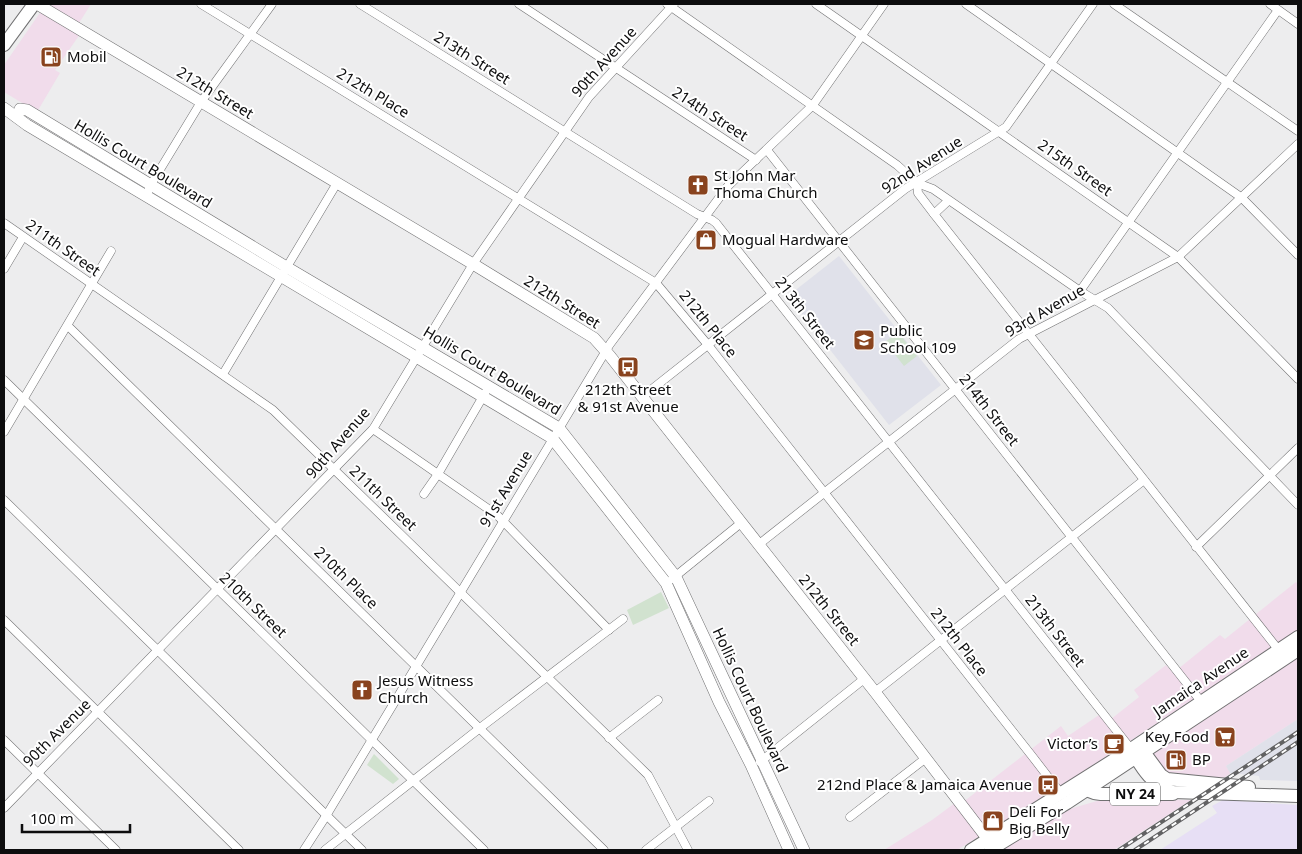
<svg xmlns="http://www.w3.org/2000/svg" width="1302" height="854" font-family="'Noto Sans',sans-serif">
	<rect width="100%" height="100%" fill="#ededee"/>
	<g fill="#f1dceb">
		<path d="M46 4H91L79 23 85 27 55 70 60 73 37 112 4 92V65Z"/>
		<path d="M1296 582 1298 584V631L1061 786 957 850H884L932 820 955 803 958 806 1061 726 1068 736 1099 715 1106 723 1139 697 1134 690 1166 665 1173 673 1220 635 1225 639Z"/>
		<path d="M1298 657V719L1226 766 1231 773 1221 780 1164 773 1148 752Z"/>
		<path d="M1121 799 1191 800 1114 850H1001L1055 817 1073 808 1097 801Z"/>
	</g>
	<path fill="#e7dff5" d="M1223 800 1298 805V850H1160L1217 813 1212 806Z"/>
	<g fill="#e0e1ea">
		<path d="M839 256 941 385 889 425 788 296Z"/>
		<path d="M1298 719V781L1260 780 1259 776 1230 773 1226 766Z"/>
	</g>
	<g fill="#d1e2cf">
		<path d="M898 332 917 356 904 366 885 342Z"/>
		<path d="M661 592 669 608 633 625 627 610Z"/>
		<path d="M374 754 399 779 393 784 367 765Z"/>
	</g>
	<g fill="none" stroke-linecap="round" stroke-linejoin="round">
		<g stroke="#717172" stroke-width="9">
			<g id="street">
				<path d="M201 4 656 283 708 345 1032 756 1062 795"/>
				<path d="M360 4 697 214 712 220 716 223 1131 749"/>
				<path d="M519 4 756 160"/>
				<path d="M667 4 897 165 917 183 933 189 1080 291 1108 308 1298 505"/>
				<path d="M816 4 1178 257 1298 379"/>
				<path d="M966 4 1242 198 1298 255"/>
				<path d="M1114 4 1298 131"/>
				<path d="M1270 4 1298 24"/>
				<path d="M767 150 1203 704"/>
				<path d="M917 183 918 193 934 214 1281 653"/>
				<path d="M147 195 150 186 201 102 272 4"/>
				<path d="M934 214 948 201"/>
				<path d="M4 223 273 410 648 775 688 850"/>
				<path d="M4 269 23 237"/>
				<path d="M1080 291 1278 10"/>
				<path d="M68 326 604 850"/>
				<path d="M223 374 337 183"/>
				<path d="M4 380 484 850"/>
				<path d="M642 397 905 189 1006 127 1093 4"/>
				<path d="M373 429 497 515 609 630"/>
				<path d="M4 432 111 251"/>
				<path d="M424 494 438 474 485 393"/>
				<path d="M4 500 362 850"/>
				<path d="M758 545 1019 339 1178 257 1298 144"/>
				<path d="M1196 547 1298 448"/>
				<path d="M672 579 741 523"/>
				<path d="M4 620 239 850"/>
				<path d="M875 692 1144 480"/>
				<path d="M609 738 658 700"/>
				<path d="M4 740 116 850"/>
				<path d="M760 762 864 679"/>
				<path d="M4 808 373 429 473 264 589 97 674 4"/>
				<path d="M850 817 926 758"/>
				<path d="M304 850 326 816 610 344 728 186 813 105 884 4"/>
				<path d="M325 850 480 728 623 619"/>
				<path d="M646 850 709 801"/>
			</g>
		</g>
		<g stroke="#717172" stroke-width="12">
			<g id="secondary">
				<path d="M37 4 473 264 594 338 610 356 875 692 993 846"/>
				<path d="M4 108 27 125 552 438 666 583 719 702 751 765 789 850"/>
				<path d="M17 117 20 109 27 110 293 271 559 428 676 577 804 850"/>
			</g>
		</g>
		<g stroke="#717172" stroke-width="14">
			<g id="primary">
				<path d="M4 45 34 4"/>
				<path d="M1136 750 1144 752 1161 775 1167 779 1249 787"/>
				<path d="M1132 751C1142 769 1153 786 1173 792L1298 796"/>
				<path d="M1086 790 1094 793 1101 794H1173"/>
				<path d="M971 850 1131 749 1298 637"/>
				<path d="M990 850 1067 803 1298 650"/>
			</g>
		</g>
		<use href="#street" stroke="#fff" stroke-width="8"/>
		<use href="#secondary" stroke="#fff" stroke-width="11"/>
		<use href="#primary" stroke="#fff" stroke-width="12"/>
		<g stroke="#626263" stroke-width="4">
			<g id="rail">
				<path d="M1119 850 1298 732"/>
				<path d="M1135 850 1298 742"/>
			</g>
		</g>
		<use href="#rail" stroke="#fff" stroke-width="2" stroke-dasharray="5.5" stroke-linecap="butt"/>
	</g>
	<defs>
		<g id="fuel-square" transform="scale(1.125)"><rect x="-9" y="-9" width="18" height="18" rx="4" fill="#89431e" stroke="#fff"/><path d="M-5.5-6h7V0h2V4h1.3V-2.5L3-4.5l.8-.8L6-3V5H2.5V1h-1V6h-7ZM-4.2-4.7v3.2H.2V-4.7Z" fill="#fff"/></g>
		<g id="church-square" transform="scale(1.125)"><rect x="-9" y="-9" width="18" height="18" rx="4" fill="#89431e" stroke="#fff"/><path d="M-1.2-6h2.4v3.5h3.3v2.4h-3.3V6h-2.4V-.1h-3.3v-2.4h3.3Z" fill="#fff"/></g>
		<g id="shop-square" transform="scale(1.125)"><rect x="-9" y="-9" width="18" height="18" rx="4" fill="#89431e" stroke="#fff"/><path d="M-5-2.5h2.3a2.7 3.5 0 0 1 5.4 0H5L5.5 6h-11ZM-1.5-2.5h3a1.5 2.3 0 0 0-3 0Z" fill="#fff"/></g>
		<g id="school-square" transform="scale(1.125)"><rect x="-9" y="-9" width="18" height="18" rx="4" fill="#89431e" stroke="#fff"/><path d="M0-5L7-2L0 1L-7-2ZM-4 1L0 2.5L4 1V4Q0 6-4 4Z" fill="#fff"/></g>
		<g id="bus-square" transform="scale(1.125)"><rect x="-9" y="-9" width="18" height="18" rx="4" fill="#89431e" stroke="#fff"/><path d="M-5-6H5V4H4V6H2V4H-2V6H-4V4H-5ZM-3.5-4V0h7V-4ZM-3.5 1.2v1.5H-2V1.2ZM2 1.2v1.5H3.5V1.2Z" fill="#fff"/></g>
		<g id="supermarket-square" transform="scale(1.125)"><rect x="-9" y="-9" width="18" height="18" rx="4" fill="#89431e" stroke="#fff"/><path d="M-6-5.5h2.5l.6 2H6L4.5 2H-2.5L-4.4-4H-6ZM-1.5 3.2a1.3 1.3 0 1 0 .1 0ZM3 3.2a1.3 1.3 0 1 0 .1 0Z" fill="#fff"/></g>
		<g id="cafe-square" transform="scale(1.125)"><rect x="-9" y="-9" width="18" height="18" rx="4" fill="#89431e" stroke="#fff"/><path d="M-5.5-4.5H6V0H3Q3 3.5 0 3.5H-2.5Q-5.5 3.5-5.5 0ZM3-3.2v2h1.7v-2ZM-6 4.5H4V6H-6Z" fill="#fff"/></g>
	</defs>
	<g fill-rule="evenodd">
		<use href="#fuel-square" x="51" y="57"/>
		<use href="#church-square" x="698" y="185"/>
		<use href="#shop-square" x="706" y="240"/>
		<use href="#school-square" x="864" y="340"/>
		<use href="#bus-square" x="628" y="367"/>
		<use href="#church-square" x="362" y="690"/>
		<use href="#supermarket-square" x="1225" y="737"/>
		<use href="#cafe-square" x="1114" y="744"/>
		<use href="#fuel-square" x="1176" y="760"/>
		<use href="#bus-square" x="1048" y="785"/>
		<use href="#shop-square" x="993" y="821"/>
	</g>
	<g text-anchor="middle" stroke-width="4" stroke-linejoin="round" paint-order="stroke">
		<rect fill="#fff" stroke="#565656" stroke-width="1" x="1110" y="782.5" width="50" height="23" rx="4"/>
		<g font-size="14" font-weight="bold" fill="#0d0d0e">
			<text x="1135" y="799">NY 24</text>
		</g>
		<g font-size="15" fill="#0d0d0e" stroke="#fff" text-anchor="start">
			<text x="67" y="62">Mobil</text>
			<text x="714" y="181">St John Mar<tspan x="714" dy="17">Thoma Church</tspan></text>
			<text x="722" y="245">Mogual Hardware</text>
			<text x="880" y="336">Public<tspan x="880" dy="17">School 109</tspan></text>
			<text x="628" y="395" text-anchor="middle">212th Street<tspan x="628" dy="17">&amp; 91st Avenue</tspan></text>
			<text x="378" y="686">Jesus Witness<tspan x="378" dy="17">Church</tspan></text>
			<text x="1209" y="742" text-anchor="end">Key Food</text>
			<text x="1098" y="749" text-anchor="end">Victor’s</text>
			<text x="1192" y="765">BP</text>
			<text x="1032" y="790" text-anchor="end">212nd Place &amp; Jamaica Avenue</text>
			<text x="1009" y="817">Deli For<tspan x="1009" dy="17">Big Belly</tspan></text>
		</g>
		<g font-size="15" fill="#0d0d0e" stroke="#fff">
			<text transform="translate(472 58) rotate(32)" y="5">213th Street</text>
			<text transform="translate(604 62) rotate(-48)" y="5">90th Avenue</text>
			<text transform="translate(215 93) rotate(31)" y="5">212th Street</text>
			<text transform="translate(373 93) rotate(31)" y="5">212th Place</text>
			<text transform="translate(710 114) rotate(33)" y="5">214th Street</text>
			<text transform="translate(143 164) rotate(31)" y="5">Hollis Court Boulevard</text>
			<text transform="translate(922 165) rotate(-33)" y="5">92nd Avenue</text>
			<text transform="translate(1075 168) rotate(35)" y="5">215th Street</text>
			<text transform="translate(63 248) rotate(35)" y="5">211th Street</text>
			<text transform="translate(562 302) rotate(32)" y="5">212th Street</text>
			<text transform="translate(1045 311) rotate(-30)" y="5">93rd Avenue</text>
			<text transform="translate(805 313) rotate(52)" y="5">213th Street</text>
			<text transform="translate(708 324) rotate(51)" y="5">212th Place</text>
			<text transform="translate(492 371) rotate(31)" y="5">Hollis Court Boulevard</text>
			<text transform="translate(989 410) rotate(52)" y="5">214th Street</text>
			<text transform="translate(338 443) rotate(-49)" y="5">90th Avenue</text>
			<text transform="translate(506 489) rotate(-59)" y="5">91st Avenue</text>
			<text transform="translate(383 498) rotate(44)" y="5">211th Street</text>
			<text transform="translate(346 578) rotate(44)" y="5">210th Place</text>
			<text transform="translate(253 605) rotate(44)" y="5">210th Street</text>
			<text transform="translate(829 610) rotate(51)" y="5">212th Street</text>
			<text transform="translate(1055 631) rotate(52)" y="5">213th Street</text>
			<text transform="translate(959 642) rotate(52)" y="5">212th Place</text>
			<text transform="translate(1201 682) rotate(-34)" y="5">Jamaica Avenue</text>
			<text transform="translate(750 700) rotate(65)" y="5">Hollis Court Boulevard</text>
			<text transform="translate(57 733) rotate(-45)" y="5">90th Avenue</text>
		</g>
	</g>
	<rect width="1302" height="854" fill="none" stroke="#0d0d0e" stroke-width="10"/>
	<path d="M22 824v8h108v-8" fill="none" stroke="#0d0d0e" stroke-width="2.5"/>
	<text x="30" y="824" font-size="15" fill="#0d0d0e" stroke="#ffffff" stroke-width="4" paint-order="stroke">100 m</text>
</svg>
